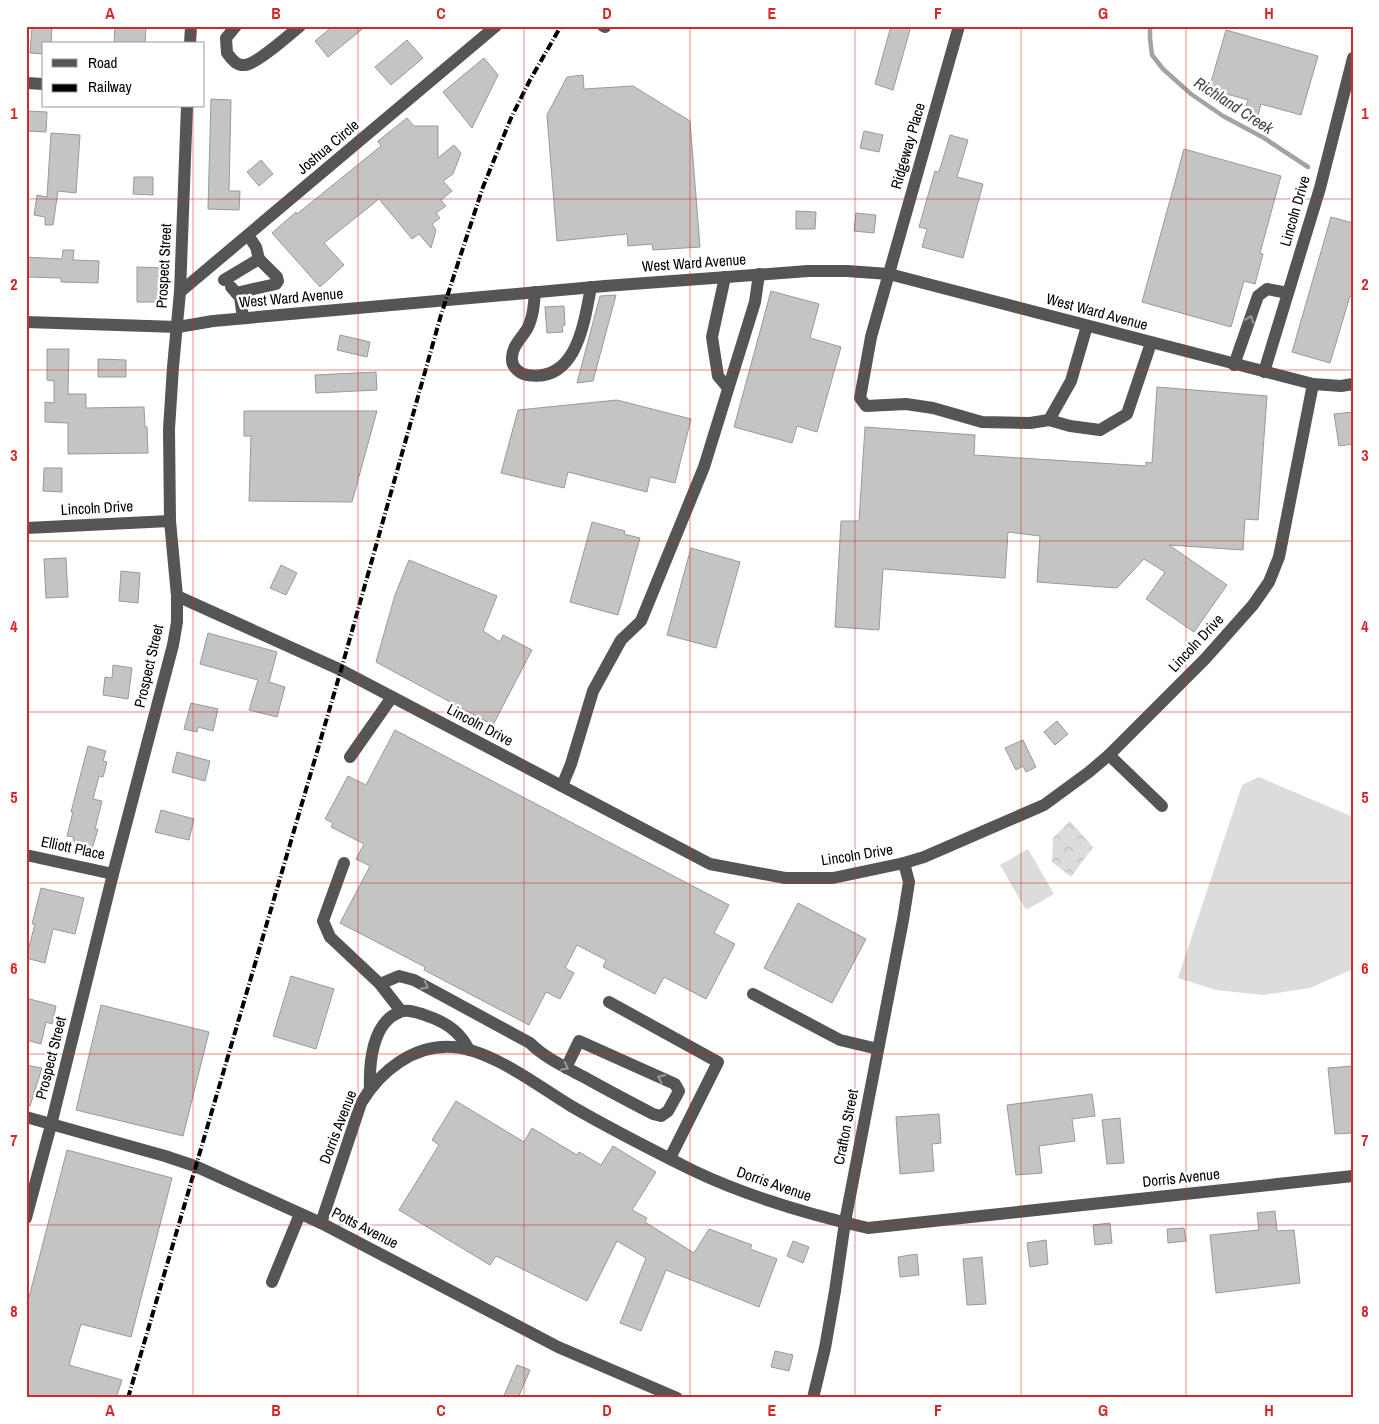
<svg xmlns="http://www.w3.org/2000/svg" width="1379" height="1424" font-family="'Archivo Narrow',sans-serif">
	<defs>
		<pattern id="forest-crowns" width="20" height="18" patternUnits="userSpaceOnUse" patternTransform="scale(1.25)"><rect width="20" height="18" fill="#dcdcdc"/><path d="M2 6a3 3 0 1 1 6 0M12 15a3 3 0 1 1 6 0" fill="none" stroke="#bbb"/></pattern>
	</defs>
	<rect width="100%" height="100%" fill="#fff"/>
	<path fill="url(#forest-crowns)" d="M1070 821 1093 847 1071 877 1052 862 1053 838Z"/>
	<g fill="#dcdcdc">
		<path d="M1259 777 1353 817V969L1310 988 1263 995 1216 990 1178 978 1242 785Z"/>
		<path d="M1028 849 1054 894 1026 910 1000 865Z"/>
	</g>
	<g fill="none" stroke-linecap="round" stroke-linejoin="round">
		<path stroke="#a3a3a3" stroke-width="4.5" d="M1150 26V38L1152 55 1163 69 1191 94 1223 116 1264 138 1308 167"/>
	</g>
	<g fill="#c4c4c4" stroke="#999">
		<path d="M115 26H146L145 44H114Z"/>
		<path d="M333 26H366L328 57 315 41Z"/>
		<path d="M891 26H911L893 90 875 84Z"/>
		<path d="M32 27 52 28 51 44H44V54L30 53Z"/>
		<path d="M1226 30 1318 56 1301 115 1261 104 1258 115 1245 111 1248 100 1209 89Z"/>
		<path d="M407 40 423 58 391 85 375 67Z"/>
		<path d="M484 58 498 75 472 128 443 92Z"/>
		<path d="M583 75 584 89 633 86 690 121 700 247 653 250 652 244 628 246 627 234 557 241 547 115 567 77Z"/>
		<path d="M211 99 231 100 229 191H240L239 210 208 209Z"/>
		<path d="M27 111 47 112 46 132 26 131Z"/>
		<path d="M407 118 414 126H438V158L454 145 461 153 453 174 443 181 452 191 441 200 446 206 436 213 440 218 432 224 436 230 431 248 419 234 412 239 379 199 324 243 344 265 320 287 272 233 296 212 297 214 381 146 378 141Z"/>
		<path d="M864 131 883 135 879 152 860 148Z"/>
		<path d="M51 133 80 135 76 193 58 191 53 225H45V217L34 215 37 195 47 197Z"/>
		<path d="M950 135 968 140 957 177 983 184 963 258 922 247 927 229 919 227 935 171 939 172Z"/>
		<path d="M1184 149 1281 176 1260 253 1263 254 1255 284 1244 281 1231 327 1142 302Z"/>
		<path d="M261 160 273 174 259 186 247 172Z"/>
		<path d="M134 177H153V195L133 194Z"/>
		<path d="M796 211 816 212 815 229H796Z"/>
		<path d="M856 213 876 215 874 233 854 231Z"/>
		<path d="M1331 217 1353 223V297L1350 296 1330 363 1292 352Z"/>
		<path d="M63 250H74L73 260 99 261 98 283 61 282V278L26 277V257L62 259Z"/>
		<path d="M137 267 166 268V302H137Z"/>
		<path d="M771 291 819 304 810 338 841 347 817 432 797 426 792 443 734 427Z"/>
		<path d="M616 295 593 381 577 383 600 296Z"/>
		<path d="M564 306 565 325 562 326 563 332 547 333 545 307Z"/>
		<path d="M340 335 370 342 367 357 337 350Z"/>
		<path d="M47 349H69L68 394H86V408L144 407 145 427H147L148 453 68 454V423L45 422V402L54 403V381L47 380Z"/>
		<path d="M98 359 126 360V377H98Z"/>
		<path d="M376 372 377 390 316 393 315 375Z"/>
		<path d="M1157 387 1267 396 1258 520 1245 519 1243 550 1169 545 1227 585 1194 632 1146 599 1165 572 1144 559 1117 588 1037 582 1040 536 1008 532 1005 578 883 569 879 630 835 627 841 521H859L865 427 975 435 974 455 1146 466V462L1152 463Z"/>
		<path d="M617 400 691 419 675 483 650 477 647 492 568 472 564 488 501 473 518 410Z"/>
		<path d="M244 411H377L352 502 249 501 251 436H244Z"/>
		<path d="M1353 412V444L1339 446 1334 414Z"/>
		<path d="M44 468H62V492L43 491Z"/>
		<path d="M592 522 625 531 624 534 640 538 618 615 570 602Z"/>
		<path d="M691 548 740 562 716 648 667 635Z"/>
		<path d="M66 558 68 597 46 598 44 559Z"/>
		<path d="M409 560 497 596 483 631 500 642 503 635 532 650 493 725 376 662 395 595Z"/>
		<path d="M281 565 297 573 286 595 270 588Z"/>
		<path d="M121 571 140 573 138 603 119 601Z"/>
		<path d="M208 633 277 652 269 682 285 687 277 717 249 710 258 680 200 664Z"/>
		<path d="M113 665 132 668 128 699 103 695 105 677 112 678Z"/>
		<path d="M191 703 218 709 213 731 198 727 197 732 184 729Z"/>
		<path d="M1057 721 1068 734 1055 745 1044 732Z"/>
		<path d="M395 730 729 905 714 933 735 944 706 999 664 977 655 994 603 967 606 960 577 945 565 968 574 973 560 999 546 992 529 1025 424 970 425 967 340 923 370 866 356 859 364 844 331 827 333 823 325 819 348 776 366 785Z"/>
		<path d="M1023 740 1036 767 1026 772 1023 766 1016 770 1005 748Z"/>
		<path d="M88 746 106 751 103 761 107 762 103 777 99 776 93 799 102 801 95 829H98L92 849 72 843 74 837 67 836 73 812H71Z"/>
		<path d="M177 752 210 761 205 781 172 772Z"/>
		<path d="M161 810 194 819 189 840 155 832Z"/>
		<path d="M41 888 84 898 75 934 53 929 45 963 26 958 35 924H32Z"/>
		<path d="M798 903 866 939 832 1003 764 968Z"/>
		<path d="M291 976 334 989 316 1049 273 1036Z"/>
		<path d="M26 998 56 1006 52 1024 46 1022 41 1044 26 1040Z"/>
		<path d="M101 1005 209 1032 183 1136 76 1110Z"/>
		<path d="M26 1065 42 1068 30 1106H26Z"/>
		<path d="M1353 1066V1133L1335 1134 1328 1068Z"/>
		<path d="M1092 1094 1095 1116 1072 1119 1075 1141 1039 1146 1042 1173 1016 1175 1007 1105Z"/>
		<path d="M456 1101 524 1142 532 1128 577 1155 579 1152 601 1165 613 1146 656 1172 632 1210 647 1218 645 1222 694 1253 709 1229 752 1245 750 1249 777 1259 759 1307 666 1270 641 1331 620 1323 646 1258 617 1241 587 1301 496 1256 490 1265 399 1210 439 1145 432 1140Z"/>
		<path d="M939 1114 941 1143 932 1144 934 1171 900 1174 896 1117Z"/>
		<path d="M1120 1118 1124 1163 1107 1164 1102 1120Z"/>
		<path d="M67 1150 172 1178 131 1337 81 1324 69 1365 122 1380 116 1398H26V1309Z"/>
		<path d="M1275 1211 1277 1231 1294 1230 1300 1283 1216 1293 1210 1235 1259 1230 1257 1213Z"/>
		<path d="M1110 1223 1112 1243 1095 1245 1093 1225Z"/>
		<path d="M1184 1228 1186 1241 1168 1243 1167 1229Z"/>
		<path d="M1046 1240 1048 1264 1030 1267 1027 1243Z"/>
		<path d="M793 1241 809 1247 803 1263 787 1256Z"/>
		<path d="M917 1254 919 1275 900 1277 898 1257Z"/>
		<path d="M982 1257 986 1304 967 1305 963 1259Z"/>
		<path d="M775 1351 793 1355 789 1371 771 1367Z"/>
		<path d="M517 1365 530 1370 518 1398H503Z"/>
	</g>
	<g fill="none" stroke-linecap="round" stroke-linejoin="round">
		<g stroke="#555" stroke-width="12">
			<path d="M236 26 226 38 227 53C232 59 236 66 245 65 257 64 290 34 300 26"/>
			<path d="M603 26 605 27"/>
			<path d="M959 26 871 337 860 398 866 406 906 404 933 408 982 422 1030 423 1049 420 1071 381 1087 326"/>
			<path d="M190 44 191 26"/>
			<path d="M26 83 44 84"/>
			<path d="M248 235 256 247 259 259"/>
			<path d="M725 277 712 337 718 376 728 388"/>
			<path d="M224 280 259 259 277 277 278 281 276 284 236 293"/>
			<path d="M231 287 240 297 243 318"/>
			<path d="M180 292 496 26"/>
			<path d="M535 292C534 305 533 318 527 329 521 339 511 347 512 360 512 367 520 374 527 375 577 383 584 323 591 287"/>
			<path d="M26 322 178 327 213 321 605 286 808 271H847L889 274 1313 384 1341 386 1353 384"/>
			<path d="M1234 365 1258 296 1267 289 1288 293"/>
			<path d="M1264 372 1320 188 1353 58"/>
			<path d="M1049 420 1070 426 1100 430 1127 414 1151 343"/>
			<path d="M26 528 170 521"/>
			<path d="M177 596 341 670 710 864 785 878H833L904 863 924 857 1044 805 1089 772 1109 755 1205 659 1253 605 1269 582 1279 557 1313 384"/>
			<path d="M1109 755 1162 806"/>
			<path d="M350 757 392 697"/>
			<path d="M562 786 571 764 593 691 621 640 641 621 704 467 755 302 759 274"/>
			<path d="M26 855 113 874"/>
			<path d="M344 863 323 921 330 937 380 984 401 1011"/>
			<path d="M380 984 399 976 414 980 530 1043C545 1058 565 1067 584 1077 607 1090 630 1102 653 1114L661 1116 668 1111 679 1091 675 1084 579 1041 566 1068"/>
			<path d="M753 994 840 1040 878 1049"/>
			<path d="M609 1002 718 1062 670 1158"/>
			<path d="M370 1089C369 1064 372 1022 400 1012 408 1008 425 1015 433 1018 450 1025 461 1034 469 1050"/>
			<path d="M26 1117 165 1156 195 1166 321 1223 558 1347 677 1398"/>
			<path d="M26 1218 51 1125 113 874 173 645 177 622V596L170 521 169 429 173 367 180 292 187 106"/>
			<path d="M321 1223 361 1103C380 1071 414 1044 453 1047 492 1050 538 1086 571 1106 609 1128 652 1150 692 1170 748 1197 807 1214 868 1228L1353 1176"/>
			<path d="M272 1282 300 1214"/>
			<path d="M813 1398 825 1348 835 1291 845 1222 903 920 909 882 904 863"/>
		</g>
		<path stroke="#000" stroke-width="4" stroke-dasharray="8 2.5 1 2.5" stroke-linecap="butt" d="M128 1398 341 670 441 315 483 187 511 118 530 80 561 26"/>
	</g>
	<defs><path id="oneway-chevron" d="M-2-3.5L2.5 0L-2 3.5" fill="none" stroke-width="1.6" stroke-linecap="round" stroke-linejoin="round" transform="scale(1.25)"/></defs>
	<g stroke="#999">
		<use href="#oneway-chevron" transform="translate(1250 319) rotate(-70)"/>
		<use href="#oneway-chevron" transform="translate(425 986) rotate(27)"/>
		<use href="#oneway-chevron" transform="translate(565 1067) rotate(28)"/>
		<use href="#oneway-chevron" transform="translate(661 1078) rotate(-156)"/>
	</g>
	<path fill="none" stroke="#d62828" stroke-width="1" stroke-opacity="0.55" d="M193 26V44M358 26V1398M524 26V1398M690 26V1398M855 26V1398M1021 26V1398M1186 26V1398M193 106V1398M26 199H1353M26 370H1353M26 541H1353M26 712H1353M26 883H1353M26 1054H1353M26 1225H1353"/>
	<g text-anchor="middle" stroke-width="5" stroke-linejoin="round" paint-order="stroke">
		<g font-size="15" fill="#000" stroke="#fff">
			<text transform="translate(908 146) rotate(-74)" y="5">Ridgeway Place</text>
			<text transform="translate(328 147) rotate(-40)" y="5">Joshua Circle</text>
			<text transform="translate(1295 211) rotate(-74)" y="5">Lincoln Drive</text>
			<text transform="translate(694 263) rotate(-4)" y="5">West Ward Avenue</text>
			<text transform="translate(164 266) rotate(-87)" y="5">Prospect Street</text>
			<text transform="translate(291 298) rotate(-5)" y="5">West Ward Avenue</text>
			<text transform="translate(1097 312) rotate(15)" y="5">West Ward Avenue</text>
			<text transform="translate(97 508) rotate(-3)" y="5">Lincoln Drive</text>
			<text transform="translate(1196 643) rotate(-47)" y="5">Lincoln Drive</text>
			<text transform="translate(149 666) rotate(-77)" y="5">Prospect Street</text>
			<text transform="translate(480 725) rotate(28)" y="5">Lincoln Drive</text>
			<text transform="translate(73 848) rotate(12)" y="5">Elliott Place</text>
			<text transform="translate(857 855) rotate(-9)" y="5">Lincoln Drive</text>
			<text transform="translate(51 1058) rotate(-76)" y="5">Prospect Street</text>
			<text transform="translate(338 1127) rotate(-69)" y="5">Dorris Avenue</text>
			<text transform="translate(846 1127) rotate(-79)" y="5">Crafton Street</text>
			<text transform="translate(1181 1178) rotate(-6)" y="5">Dorris Avenue</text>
			<text transform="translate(774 1184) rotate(19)" y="5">Dorris Avenue</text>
			<text transform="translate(365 1228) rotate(27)" y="5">Potts Avenue</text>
		</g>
		<g font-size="16" font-style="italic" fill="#444" stroke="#fff">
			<text transform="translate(1234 105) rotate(33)" y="6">Richland Creek</text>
		</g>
	</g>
	<rect width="1379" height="1424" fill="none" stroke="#ffffff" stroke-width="55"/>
	<rect x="42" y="42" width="162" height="65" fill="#ffffff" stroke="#999999"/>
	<rect x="52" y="59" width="25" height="8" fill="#555555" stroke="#999999"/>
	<text x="88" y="68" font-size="15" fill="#000000">Road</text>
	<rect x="52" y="84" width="25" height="8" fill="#000000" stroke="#999999"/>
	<text x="88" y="92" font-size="15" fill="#000000">Railway</text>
	<rect x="28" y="28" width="1324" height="1368" fill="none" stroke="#d62828" stroke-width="2"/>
	<g font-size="16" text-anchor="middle" font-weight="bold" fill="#d62828">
		<text x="110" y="19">A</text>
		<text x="276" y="19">B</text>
		<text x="441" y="19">C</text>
		<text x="607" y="19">D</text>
		<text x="772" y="19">E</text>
		<text x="938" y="19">F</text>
		<text x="1103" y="19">G</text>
		<text x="1269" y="19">H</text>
		<text x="14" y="119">1</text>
		<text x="1365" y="119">1</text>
		<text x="14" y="290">2</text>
		<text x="1365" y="290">2</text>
		<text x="14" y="461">3</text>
		<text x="1365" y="461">3</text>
		<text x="14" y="632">4</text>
		<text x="1365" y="632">4</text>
		<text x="14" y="803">5</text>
		<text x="1365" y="803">5</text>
		<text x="14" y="974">6</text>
		<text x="1365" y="974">6</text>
		<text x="14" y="1146">7</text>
		<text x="1365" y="1146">7</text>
		<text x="14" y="1317">8</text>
		<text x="1365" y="1317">8</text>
		<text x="110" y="1416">A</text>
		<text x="276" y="1416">B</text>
		<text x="441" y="1416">C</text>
		<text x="607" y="1416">D</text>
		<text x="772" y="1416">E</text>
		<text x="938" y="1416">F</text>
		<text x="1103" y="1416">G</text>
		<text x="1269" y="1416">H</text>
	</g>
</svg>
